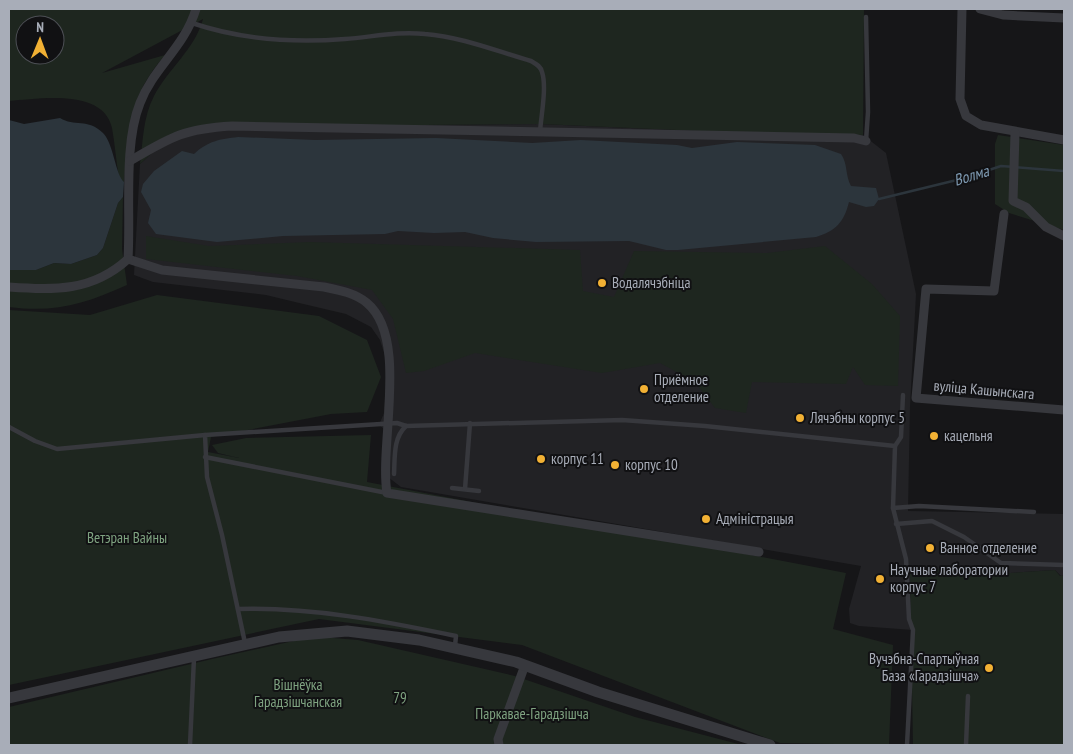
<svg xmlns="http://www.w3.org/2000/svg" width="1073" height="754" font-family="'PT Sans Narrow',sans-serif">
	<rect width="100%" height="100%" fill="#161618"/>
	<path fill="#222225" d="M541 124 721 132 863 135 886 153 916 294 910 407 908 511 1064 514V575L1061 576 1055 570 995 574 910 588 913 630 859 626 850 623 849 609 861 566 401 487 388 477 389 433 379 425 384 413 387 362 380 340 371 327 346 314 295 302 266 295 153 282 134 275 140 164 154 151 187 132 328 126Z"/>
	<g fill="#1e261f" fill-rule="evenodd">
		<path d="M9 9H864L863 135 721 132 541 124 202 127 154 151 140 164C143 141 143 117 154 96 168 69 195 49 203 19L102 73 165 55C128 98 129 127 124 182L119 178C116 161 115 144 112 128 103 88 39 99 9 101ZM25 25H55V55H25Z"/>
		<path d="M998 135 1064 145V230L1009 213 995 204V144Z"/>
		<path d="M123 197 122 249 127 285C85 304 55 313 9 307V270H36L54 263 71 264 97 255 103 248 118 203Z"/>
		<path d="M146 236 209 246 310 242 580 250 583 291 614 297 634 251 767 253 825 246 872 284 900 316 898 386 865 385 853 367 846 384 752 382 746 413 715 408 695 382 660 363 602 373 475 353 424 371 406 373 393 319 372 290 297 276 146 259Z"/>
		<path d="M157 295 319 316 367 340 381 377 367 412 331 414 211 437 208 452 239 458 218 453 212 445 246 438 371 435 367 482 846 573 833 629 893 645 889 745 780 743 522 645 319 619 9 685V310L90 315Z"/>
		<path d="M985 566 995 574 1055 570 1060 576 1064 575V745H913L910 571Z"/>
		<path d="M321 637 358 640 515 676 635 717 742 745H9V707L212 659 298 640Z"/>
	</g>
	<g fill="#2c353c">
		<path d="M60 118C74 127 88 118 103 133 114 144 115 174 124 182L123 197 118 203 103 248 97 255 71 264 54 263 36 270H9V120L24 124Z"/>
		<path d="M238 137 315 140 436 138 532 143 581 140 677 145 692 148 737 142 815 145 841 154C848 164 845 175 851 186L876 188 879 199 874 206 866 207 849 202C844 222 836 231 816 237L678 250H666L629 241 536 242 493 238 465 232 434 233 398 231 385 234 283 236 217 242 156 234 148 223 151 210 141 192 143 184 154 171 182 151 194 154C208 141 220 139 238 137Z"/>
	</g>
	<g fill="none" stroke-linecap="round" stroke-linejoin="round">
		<path stroke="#2c353c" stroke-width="2.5" d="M879 199 965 178 1001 166 1064 171"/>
		<g stroke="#37383d" stroke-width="4.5">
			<path d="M192 23C242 40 293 43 345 39 372 37 398 31 425 34 462 37 496 51 531 61 536 64 541 66 542 72 547 87 541 116 540 132"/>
			<path d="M866 141 868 112 866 17"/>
			<path d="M9 427 35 441 57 449 205 435"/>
			<path d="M895 446 901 437 903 395"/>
			<path d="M205 457 387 493"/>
			<path d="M394 474C395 457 393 438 406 426"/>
			<path d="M452 488 479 491"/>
			<path d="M465 489 470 423"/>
			<path d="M893 508 919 506 1034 512"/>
			<path d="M896 524 932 521 964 537 1001 563 1064 565"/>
			<path d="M238 609C312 607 384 621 456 636L455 646"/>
			<path d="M245 643 222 535 207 477 205 435 397 423 406 426 622 420 705 426 895 446 893 508 906 559 909 619 913 630 907 745"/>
			<path d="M190 745 194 658"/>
			<path d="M966 745 968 696"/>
		</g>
		<g stroke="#37383d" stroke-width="9">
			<path d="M196 9C184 48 154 67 140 103 123 145 131 213 128 259L162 270 324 287C339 290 355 293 367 303 409 338 379 444 387 493L759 552"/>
			<path d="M962 9 960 99 966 116 981 125 1064 140"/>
			<path d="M980 9 1003 15 1064 18"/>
			<path d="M1015 133 1013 201 1026 207 1046 227 1064 236"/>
			<path d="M130 161C171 137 183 129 232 126L854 138 866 141"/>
			<path d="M1004 214 994 291 926 289 916 398 1064 410"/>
			<path d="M9 287C54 290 92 292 128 259"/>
			<path d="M499 745 498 739 525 665"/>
		</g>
		<path stroke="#37383d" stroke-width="11" d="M9 698 279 637 347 631 419 640 516 662 598 692 770 745"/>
	</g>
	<g fill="#f2b134" stroke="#111113" stroke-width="2">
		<circle cx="602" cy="283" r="5"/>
		<circle cx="644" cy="389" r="5"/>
		<circle cx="800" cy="418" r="5"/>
		<circle cx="934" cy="436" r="5"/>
		<circle cx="541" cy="459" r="5"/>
		<circle cx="615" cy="465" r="5"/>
		<circle cx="706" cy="519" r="5"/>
		<circle cx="930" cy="548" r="5"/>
		<circle cx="880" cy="579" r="5"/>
		<circle cx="989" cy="668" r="5"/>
	</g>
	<g text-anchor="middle" stroke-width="4" stroke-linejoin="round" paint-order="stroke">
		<g font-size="15" fill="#a8adb8" stroke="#111113" text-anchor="start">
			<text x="612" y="288">Водалячэбніца</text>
			<text x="654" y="385">Приёмное<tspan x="654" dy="17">отделение</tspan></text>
			<text x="810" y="423">Лячэбны корпус 5</text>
			<text x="944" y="441">кацельня</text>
			<text x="551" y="464">корпус 11</text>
			<text x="625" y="470">корпус 10</text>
			<text x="716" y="524">Адміністрацыя</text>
			<text x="940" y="553">Ванное отделение</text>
			<text x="890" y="575">Научные лаборатории<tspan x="890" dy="17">корпус 7</tspan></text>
			<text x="979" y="664" text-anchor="end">Вучэбна-Спартыўная<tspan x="979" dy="17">База «Гарадзішча»</tspan></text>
		</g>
		<g font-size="15" fill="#a8adb8" stroke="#111113">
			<text transform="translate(984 390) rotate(5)" y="5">вуліца Кашынскага</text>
		</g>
		<g font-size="15" fill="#7fa381" stroke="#111113">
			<text x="127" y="543">Ветэран Вайны</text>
			<text x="298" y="690">Вішнёўка<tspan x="298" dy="17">Гарадзішчанская</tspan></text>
			<text x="400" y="703">79</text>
			<text x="532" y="719">Паркавае-Гарадзішча</text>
		</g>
		<g font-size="16" font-style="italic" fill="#7f9bb3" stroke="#111113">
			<text transform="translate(971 175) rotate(-17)" y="6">Волма</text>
		</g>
	</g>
	<rect width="1073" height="754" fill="none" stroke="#a8adb8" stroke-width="20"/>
	<g transform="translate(40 40) rotate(1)"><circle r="24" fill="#111113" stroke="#4d4f55"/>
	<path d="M0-4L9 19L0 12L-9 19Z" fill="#f2b134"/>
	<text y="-8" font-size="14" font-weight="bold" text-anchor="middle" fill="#a8adb8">N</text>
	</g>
</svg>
